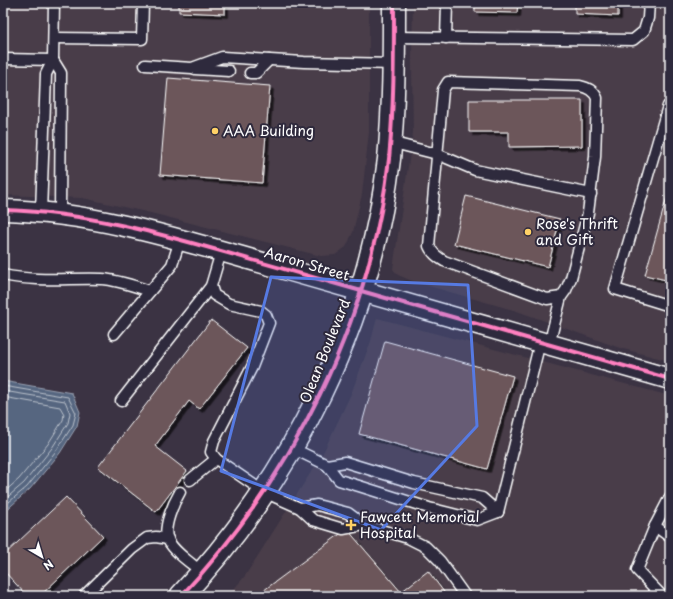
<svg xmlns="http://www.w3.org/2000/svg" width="673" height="599" font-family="'Playpen Sans',sans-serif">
	<defs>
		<filter id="shadow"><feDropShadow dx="3.5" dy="3.5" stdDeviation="0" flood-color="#0009"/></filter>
	</defs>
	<rect width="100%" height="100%" fill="#3b3343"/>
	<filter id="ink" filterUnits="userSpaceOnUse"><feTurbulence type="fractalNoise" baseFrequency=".025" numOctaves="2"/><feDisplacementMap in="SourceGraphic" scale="8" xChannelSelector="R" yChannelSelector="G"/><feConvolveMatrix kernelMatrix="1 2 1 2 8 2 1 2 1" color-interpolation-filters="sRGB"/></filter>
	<g filter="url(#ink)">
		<g fill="#4a3e4a">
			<path d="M3 3H369V132L362 194 353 232 346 247 335 255 321 256 151 213 83 198 3 195Z"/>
			<path d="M413 3H670V361L620 348 517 311 415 282 398 275 393 269 413 133 412 63Z"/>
			<path d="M377 318 670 396V596H228L245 576 322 455 351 394 371 341Z"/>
		</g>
		<path fill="#566680" stroke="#9aa3b3" d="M3 381 72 393 80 412 77 426 60 453 30 489 3 513Z"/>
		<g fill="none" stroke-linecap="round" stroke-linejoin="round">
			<g stroke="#bbc2cc" stroke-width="1">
				<path d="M3 386 68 397 76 413 73 425 56 451 27 487 3 507"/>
				<path d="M3 391 65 401 70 413 68 423 52 448 24 483 3 501"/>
				<path d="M3 397 60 407 64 414 63 420 48 444 19 479 3 493"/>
			</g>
		</g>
		<g fill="#6c565a" stroke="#fff" filter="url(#shadow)">
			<path d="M179 3H225V14L179 12Z"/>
			<path d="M475 3H518L517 13 475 12Z"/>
			<path d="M575 3H618V16L575 14Z"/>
			<path d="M168 78 270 86 262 183 160 175Z"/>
			<path d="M469 100H582V146L509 147V132H469Z"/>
			<path d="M670 186V281L645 275Z"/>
			<path d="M466 196 560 219 548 267 454 244Z"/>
			<path d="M211 320 247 348 199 409 189 401 155 446 187 471 156 512 98 467Z"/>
			<path d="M385 341 513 376 487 469 359 434Z"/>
			<path d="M66 497 103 536 40 596H27L3 570V556Z"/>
			<path d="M347 529 401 592 428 571 447 596H256Z"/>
		</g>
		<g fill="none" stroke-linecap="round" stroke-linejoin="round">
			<g stroke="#fff" stroke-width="13">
				<g id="lane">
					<path d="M394 37 633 40 644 31 648 18 649 3"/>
					<path d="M54 38 142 39 143 3"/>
					<path d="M446 38 447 3"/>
					<path d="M3 59 53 60"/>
					<path d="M53 60 61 73 60 214"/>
					<path d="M145 65 192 68 222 57 304 62 394 64"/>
					<path d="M195 69 229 71"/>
					<path d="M250 73H256L269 60"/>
					<path d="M670 106H668L615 289 670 306"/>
					<path d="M390 142 437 154 475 170 591 194"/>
					<path d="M41 212 46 74 53 60 54 3"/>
					<path d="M3 275C37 282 68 278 102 279 118 280 134 286 150 291"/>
					<path d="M211 286 214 295 229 304 261 311 266 315 269 323 252 367 214 441 211 452 216 459 264 492 300 508 313 520 343 529 364 525"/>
					<path d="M114 334 172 265 180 240"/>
					<path d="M549 345 561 297 566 290 571 278 588 213 595 157 597 98C593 90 588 88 580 86L448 82 443 90 429 246C432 253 437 257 444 261L547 299 561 297"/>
					<path d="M121 401 211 286 221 252"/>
					<path d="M292 448 327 465 339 480 359 486 429 508 477 520 498 512"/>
					<path d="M327 465 345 462 414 483 482 498 498 512"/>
					<path d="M190 480 216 459"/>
					<path d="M180 492C174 502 162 528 168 540 175 553 191 563 203 573"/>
					<path d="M300 508 317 505 348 513 364 525 408 538 426 547 440 561 465 596"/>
					<path d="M498 512 540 342"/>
					<path d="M655 526 670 537"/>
					<path d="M84 596 132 549 147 538 156 537 168 539"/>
					<path d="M662 596 637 570 655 526 670 497"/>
				</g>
			</g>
			<g stroke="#fff" stroke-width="23">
				<path id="street" d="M3 210C99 212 191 243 284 269 413 305 541 343 670 379"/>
			</g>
			<g stroke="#fff" stroke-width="25">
				<path id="secondary" d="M181 596C293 477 370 323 389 159 394 107 394 55 394 3"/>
			</g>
			<use href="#lane" stroke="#2f2a3d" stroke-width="10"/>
			<use href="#street" stroke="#2f2a3d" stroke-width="20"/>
			<use href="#secondary" stroke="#2f2a3d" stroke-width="22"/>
			<g stroke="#2f2a3d" stroke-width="6">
				<g id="cycleway">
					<path d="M3 210C99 212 191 243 284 269 413 305 541 343 670 379"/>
					<path d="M181 596C293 477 370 323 389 159 394 107 394 55 394 3"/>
				</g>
			</g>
			<use href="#cycleway" stroke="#ff80c0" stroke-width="4"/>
		</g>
	</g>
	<path fill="#567ae2" fill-opacity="0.2" stroke="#567ae2" stroke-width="3" stroke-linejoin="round" d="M271 277 468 285 477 426 381 530 221 471Z"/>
	<g fill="#ffd166" stroke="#2f2a3d" stroke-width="1.5">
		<circle cx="215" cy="131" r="4"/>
		<circle cx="528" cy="232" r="4"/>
		<path d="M349 519h4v4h4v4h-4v4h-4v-4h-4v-4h4z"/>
	</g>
	<g text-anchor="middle" stroke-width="4" stroke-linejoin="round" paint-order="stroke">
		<g font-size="14" fill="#fff" stroke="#2f2a3d" text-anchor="start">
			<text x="223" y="136">AAA Building</text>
			<text x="536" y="229">Rose's Thrift<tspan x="536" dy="16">and Gift</tspan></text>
			<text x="360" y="522">Fawcett Memorial<tspan x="360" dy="16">Hospital</tspan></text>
		</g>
		<g font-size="14" fill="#fff" stroke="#2f2a3d">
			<text transform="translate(307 264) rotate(16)" y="5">Aaron Street</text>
			<text transform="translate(325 351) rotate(-68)" y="5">Olean Boulevard</text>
		</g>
	</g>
	<rect width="673" height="599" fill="none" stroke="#2f2a3d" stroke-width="16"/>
	<rect x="8" y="8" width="657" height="583" fill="none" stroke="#fff" stroke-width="1.5" filter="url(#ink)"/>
	<g transform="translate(42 557) rotate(142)" stroke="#2f2a3d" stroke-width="3" paint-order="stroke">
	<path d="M0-3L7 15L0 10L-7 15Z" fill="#ffffff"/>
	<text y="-6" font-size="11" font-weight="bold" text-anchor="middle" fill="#ffffff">N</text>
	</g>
</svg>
